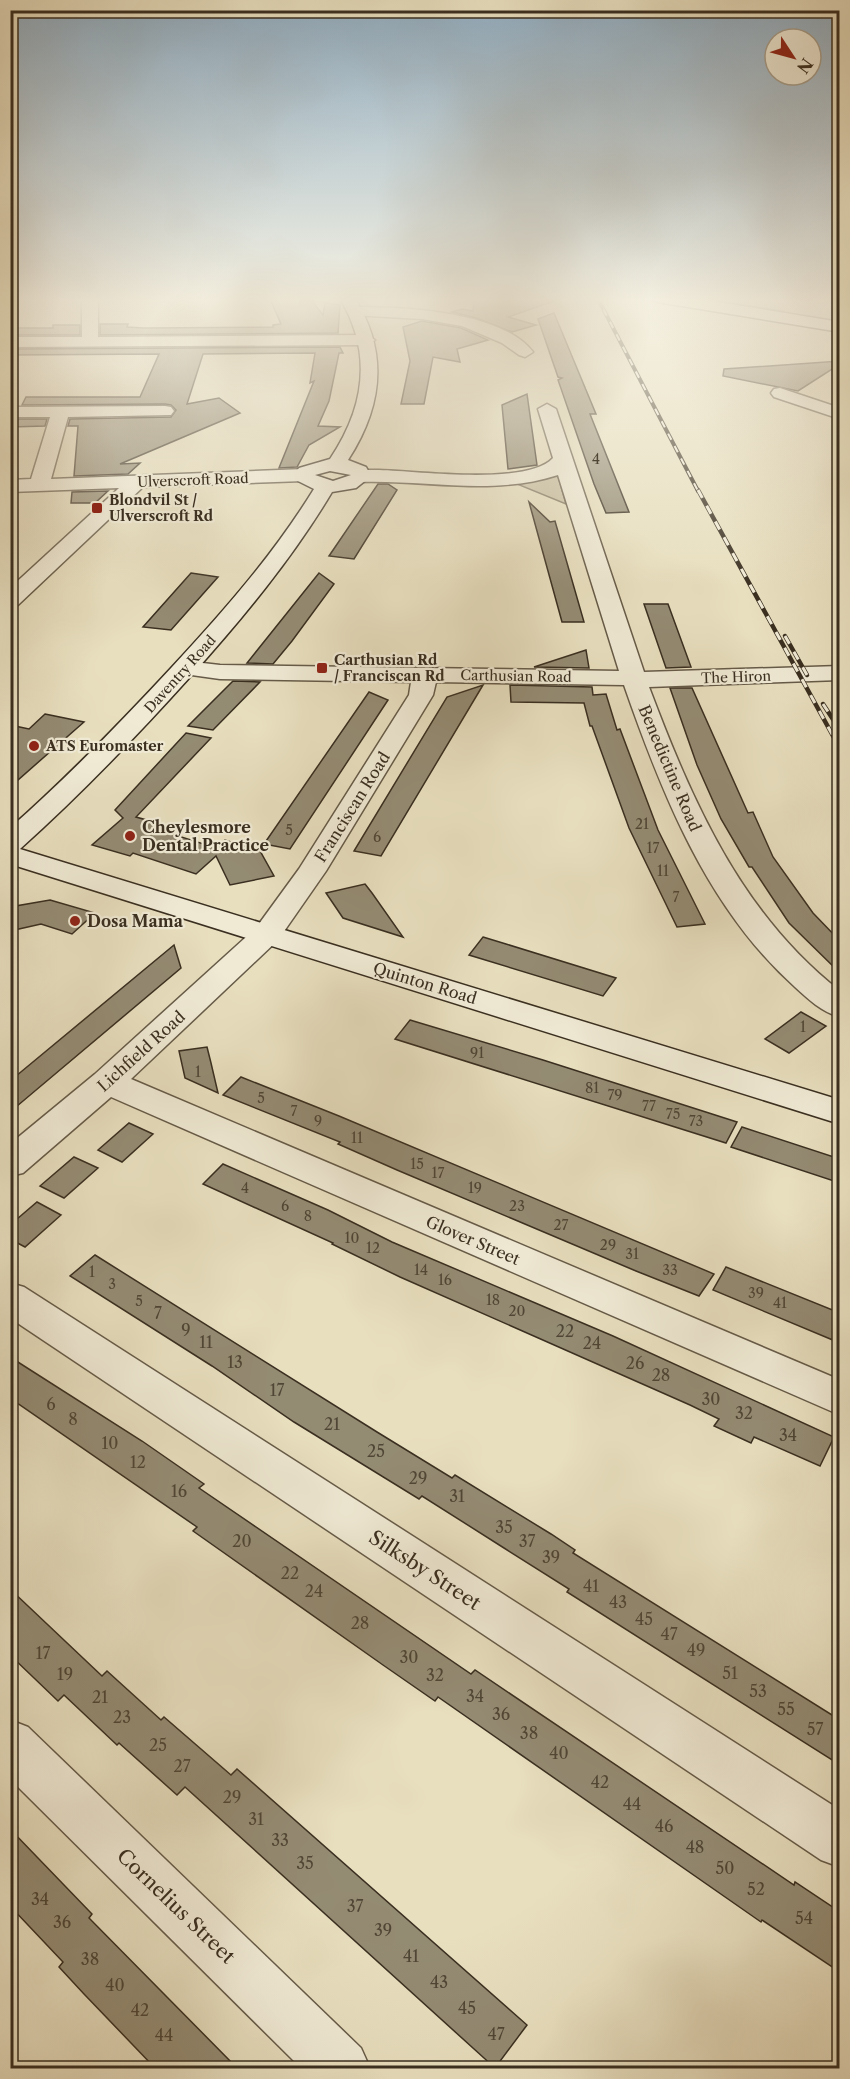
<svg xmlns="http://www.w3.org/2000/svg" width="850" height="2079" font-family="'Libre Caslon Text',serif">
	<rect width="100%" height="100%" fill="#e8dfbf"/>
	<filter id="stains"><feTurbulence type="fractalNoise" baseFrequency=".00333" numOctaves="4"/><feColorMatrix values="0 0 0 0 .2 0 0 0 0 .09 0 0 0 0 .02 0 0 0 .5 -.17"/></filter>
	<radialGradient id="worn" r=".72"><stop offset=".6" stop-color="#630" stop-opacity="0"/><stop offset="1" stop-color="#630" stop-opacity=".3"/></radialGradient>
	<g fill="#cac1a4" stroke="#827862" stroke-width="1.5">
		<path d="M689 297H839V327L785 317 783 311Z"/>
		<path d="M554 475 558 476 566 504 517 484Z"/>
	</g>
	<g fill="#948b73" stroke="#3a2f20" stroke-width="1.5">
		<path d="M269 297H309L323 315 325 303 340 305 338 333 100 335V324H128L127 327 144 328 273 327V325L281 324Z"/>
		<path d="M474 297H554V301L508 317 536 325 512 332 476 318 452 312 462 309 473 311Z"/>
		<path d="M554 313 596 414H590L629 512 606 513 594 484 558 380 562 378 558 377 538 319Z"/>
		<path d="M422 321 461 328 488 340 457 349 460 362 433 357 424 404H401L410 361 403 327Z"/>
		<path d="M53 325H80V335H10V328H53Z"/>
		<path d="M340 347 343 353H339L329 401 318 426 340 427 309 445 297 467 279 468 314 381 310 383 315 353 203 354 187 404 219 398 240 413 120 464 140 463 128 474 74 476 78 426H68L70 419 171 417 176 410 171 405 165 404 22 405 26 397H140L159 354 10 355V349Z"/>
		<path d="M840 361V364L798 391 723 376 724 369Z"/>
		<path d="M527 394 537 465 508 469 502 405Z"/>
		<path d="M15 419H47L45 426 11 427Z"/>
		<path d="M378 484H388L397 490 354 559 329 556Z"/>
		<path d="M108 491 95 503H71L72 492Z"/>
		<path d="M529 502 550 522 555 521 584 622H562Z"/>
		<path d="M191 573 218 577 171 630 143 627Z"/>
		<path d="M319 573 334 584 292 641 273 664 247 663Z"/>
		<path d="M644 604H668L691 667 666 668Z"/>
		<path d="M586 650 589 668 534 667Z"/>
		<path d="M233 681 260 682 213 730 188 726Z"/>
		<path d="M483 685 381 856 354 851 447 697Z"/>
		<path d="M510 685 592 687 593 695 606 694 617 730 620 729 658 830 705 924 677 927 629 828 592 726H590L584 703 511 702Z"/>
		<path d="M670 688H692L748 813 753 812 773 857 813 913 840 941V973L789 923 752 867H749L721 819 697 765Z"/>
		<path d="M369 692 388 700 290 849 264 844Z"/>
		<path d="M45 714 84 722 10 787V725L29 729Z"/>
		<path d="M186 733 211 738 136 817 161 824 156 829 216 848 225 840 260 851 274 876 230 885 216 856 196 874 133 853 130 856 92 845 123 818 115 810Z"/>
		<path d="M365 884 372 893 403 937 343 918 326 893Z"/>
		<path d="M50 900 95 913 72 934 41 924 10 931V907Z"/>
		<path d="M483 937 506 944 616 978 603 996 469 955Z"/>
		<path d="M174 945 181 968 10 1112V1081Z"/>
		<path d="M801 1012 826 1026 789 1053 765 1039Z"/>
		<path d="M410 1020 543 1060 737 1122 726 1143 395 1039Z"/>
		<path d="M207 1047 211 1063 218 1093 185 1078 179 1051Z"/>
		<path d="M241 1077 339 1116 714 1274 699 1296 636 1271 397 1170 338 1144 340 1142 223 1095Z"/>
		<path d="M129 1123 153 1134 122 1162 98 1150Z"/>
		<path d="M742 1127 840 1159V1183L731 1147Z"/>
		<path d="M74 1157 98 1168 64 1198 40 1186Z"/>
		<path d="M223 1164 328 1210 392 1242 613 1336 834 1437 820 1466 754 1437 751 1443 714 1426 719 1419 690 1405 400 1277 332 1244 333 1243 203 1184Z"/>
		<path d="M37 1202 61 1215 25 1247 10 1239V1225Z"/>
		<path d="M95 1255 377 1432 452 1478 455 1475 551 1534 575 1550 573 1553 840 1720V1765L567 1592 569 1589 504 1548 422 1496 419 1499 294 1422 212 1366 70 1276Z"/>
		<path d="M726 1267 840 1313V1343L713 1290Z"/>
		<path d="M10 1357 142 1441 204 1484 199 1488 471 1674 475 1670 794 1885 795 1882 840 1912V1972L762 1920 761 1922 438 1697 435 1701 383 1665 193 1531 197 1527 10 1398Z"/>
		<path d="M10 1589 102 1676 107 1671 161 1720 164 1717 231 1775 237 1769 527 2025 495 2068 185 1787 177 1795 119 1743 117 1745 64 1695 58 1701 10 1655Z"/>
		<path d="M10 1829 92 1914 89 1918 237 2068H155L84 1994 59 1967 63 1962 10 1906Z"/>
	</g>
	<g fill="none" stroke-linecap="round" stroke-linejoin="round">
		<g stroke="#665b48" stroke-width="3">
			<g id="street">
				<path d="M82 297H98V337L367 335 375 340 367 345 10 347V337H82Z"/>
				<path d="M356 307C403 307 502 311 533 352L525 357 519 355 502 343 462 326 422 319 351 315 348 312Z"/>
				<path d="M780 388 840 408V419L774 397 771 393 774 389Z"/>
				<path d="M547 404 556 409 644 672 840 666V680L649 687C692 801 741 914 840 991V1017C822 1012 808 999 795 987 707 908 662 794 624 685L436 682 433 695 326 871 278 940 131 1079 840 1380V1415L111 1097 23 1173 10 1176V1144L95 1074 256 928 299 869 409 695 411 682 220 679 177 673 173 668 177 663 185 661 220 665 619 671 558 475C494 496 427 480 361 482L351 476 361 470H379C418 471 527 486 553 458L538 409Z"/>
				<path d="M165 406 171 407 174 411 171 415 68 417 51 479 304 469 314 475 304 481 143 487 18 605 10 607V588L119 488 10 492V480L31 479 50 417H10V407Z"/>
				<path d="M10 1283 24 1287 840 1810V1867L821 1860 10 1318Z"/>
				<path d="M10 1720 28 1727 361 2048 370 2068H301L10 1779Z"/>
			</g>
		</g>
		<g stroke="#3a2f20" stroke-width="3">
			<g id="secondary">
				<path d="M339 297H354C389 352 383 406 348 460L366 467 371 476 356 488 332 492C292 559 242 619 190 677 136 737 80 795 20 849L840 1100V1124L10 864V828C68 777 120 723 172 667 224 611 274 554 314 489L298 481 296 472 299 468 330 459C365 407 373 352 339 297ZM330 471 351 475 333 481 315 475Z"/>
				<path d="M650 297H687L840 322V332L657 302Z"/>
			</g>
		</g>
		<use href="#street" fill="#f0ead5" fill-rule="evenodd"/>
		<use href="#secondary" fill="#f0ead5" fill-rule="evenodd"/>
		<g stroke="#3a2f20" stroke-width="4">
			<path id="rail-far2" d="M597 297 698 491"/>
		</g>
		<g stroke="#3a2f20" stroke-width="4.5">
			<g id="rail-far1">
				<path d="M698 490 838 745"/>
				<path d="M785 636 807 675"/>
				<path d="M823 704 840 730"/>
			</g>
		</g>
		<g stroke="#3a2f20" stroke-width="6">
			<path id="rail" d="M837 743 840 749"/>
		</g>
		<use href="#rail-far2" stroke="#f0ead5" stroke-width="2" stroke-dasharray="7" stroke-linecap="butt"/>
		<use href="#rail-far1" stroke="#f0ead5" stroke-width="3" stroke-dasharray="9" stroke-linecap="butt"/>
		<use href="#rail" stroke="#f0ead5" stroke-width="4" stroke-dasharray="12" stroke-linecap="butt"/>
	</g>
	<linearGradient id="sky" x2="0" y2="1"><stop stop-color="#90adc2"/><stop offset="0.51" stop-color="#f5f1e2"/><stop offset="1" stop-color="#f5f1e2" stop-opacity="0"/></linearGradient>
	<rect width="850" height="588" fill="url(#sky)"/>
	<g fill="#8f2418" stroke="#f0ead5" stroke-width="2">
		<rect x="91" y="502" width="12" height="12" rx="3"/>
		<rect x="316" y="662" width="12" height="12" rx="3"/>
		<circle cx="34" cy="746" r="6"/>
		<circle cx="130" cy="836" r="6"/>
		<circle cx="75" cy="921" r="6"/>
	</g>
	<g text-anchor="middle" stroke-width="4.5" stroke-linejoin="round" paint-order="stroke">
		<g font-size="14" fill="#504635">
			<text x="596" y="464">4</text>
			<text x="642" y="829">21</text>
			<text x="289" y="835">5</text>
			<text x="377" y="842">6</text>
			<text x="653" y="853">17</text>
			<text x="663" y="876">11</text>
			<text x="676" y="902">7</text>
			<text x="803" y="1032">1</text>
			<text x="477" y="1058">91</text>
			<text x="198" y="1077">1</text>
			<text x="592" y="1093">81</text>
			<text x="615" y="1100">79</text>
			<text x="261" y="1103">5</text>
			<text x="649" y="1111">77</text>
			<text x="294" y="1116">7</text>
			<text x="673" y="1119">75</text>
			<text x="318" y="1126">9</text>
			<text x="696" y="1126">73</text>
			<text x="357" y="1143">11</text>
			<text x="417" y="1169">15</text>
			<text x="438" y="1178">17</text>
			<text x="245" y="1193">4</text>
			<text x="475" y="1193">19</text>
			<text x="285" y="1211">6</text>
			<text x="517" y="1211">23</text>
			<text x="308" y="1221">8</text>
			<text x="561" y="1230">27</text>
			<text x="352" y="1243">10</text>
			<text x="608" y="1250">29</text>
			<text x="373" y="1253">12</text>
			<text x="632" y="1259">31</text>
			<text x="421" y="1275">14</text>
			<text x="670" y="1275">33</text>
			<text x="92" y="1277">1</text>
			<text x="445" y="1285">16</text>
			<text x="112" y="1289">3</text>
			<text x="756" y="1298">39</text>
			<text x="493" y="1305">18</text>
			<text x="139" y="1306">5</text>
			<text x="780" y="1308">41</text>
			<text x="517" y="1316">20</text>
		</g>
		<g font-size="14" fill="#3a2f20" stroke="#f0ead5">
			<text transform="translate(193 480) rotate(-2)" y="5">Ulverscroft Road</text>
			<text transform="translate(180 674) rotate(-48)" y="5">Daventry Road</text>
			<text transform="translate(516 676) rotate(1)" y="5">Carthusian Road</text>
			<text transform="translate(736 677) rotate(-2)" y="5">The Hiron</text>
		</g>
		<g font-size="14" font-weight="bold" fill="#3a2f20" stroke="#f0ead5" text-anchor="start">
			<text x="109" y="505">Blondvil St /<tspan x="109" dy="16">Ulverscroft Rd</tspan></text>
			<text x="334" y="665">Carthusian Rd<tspan x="334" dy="16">/ Franciscan Rd</tspan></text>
			<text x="46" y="751">ATS Euromaster</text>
		</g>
		<g font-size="16" fill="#3a2f20" stroke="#f0ead5">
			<text transform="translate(670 768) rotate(67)" y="6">Benedictine Road</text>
			<text transform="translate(352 807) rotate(-58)" y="6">Franciscan Road</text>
			<text transform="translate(425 983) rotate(17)" y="6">Quinton Road</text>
			<text transform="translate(141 1051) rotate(-42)" y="6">Lichfield Road</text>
			<text transform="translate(473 1240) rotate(23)" y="6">Glover Street</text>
		</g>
		<g font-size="16" font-weight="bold" fill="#3a2f20" stroke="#f0ead5" text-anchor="start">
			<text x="142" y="833">Cheylesmore<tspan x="142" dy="18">Dental Practice</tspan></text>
			<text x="87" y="927">Dosa Mama</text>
		</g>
		<g font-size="16" fill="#504635">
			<text x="158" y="1319">7</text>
			<text x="186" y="1336">9</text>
			<text x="565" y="1337">22</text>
			<text x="206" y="1348">11</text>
			<text x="592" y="1349">24</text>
			<text x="235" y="1368">13</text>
			<text x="635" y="1369">26</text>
			<text x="661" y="1381">28</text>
			<text x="277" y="1396">17</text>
			<text x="711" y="1405">30</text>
			<text x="51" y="1410">6</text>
			<text x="744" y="1419">32</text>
			<text x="73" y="1425">8</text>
			<text x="332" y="1430">21</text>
			<text x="788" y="1441">34</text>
			<text x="110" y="1449">10</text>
			<text x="376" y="1457">25</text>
			<text x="138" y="1468">12</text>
			<text x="418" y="1484">29</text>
			<text x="179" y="1497">16</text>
			<text x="457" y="1502">31</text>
			<text x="504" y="1533">35</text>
			<text x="242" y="1547">20</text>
			<text x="527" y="1547">37</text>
			<text x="551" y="1563">39</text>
			<text x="290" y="1579">22</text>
			<text x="591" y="1592">41</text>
			<text x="314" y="1597">24</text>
			<text x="618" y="1608">43</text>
			<text x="644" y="1625">45</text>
			<text x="360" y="1629">28</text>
			<text x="669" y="1640">47</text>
			<text x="696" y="1656">49</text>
			<text x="43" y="1659">17</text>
			<text x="409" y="1663">30</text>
			<text x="730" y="1679">51</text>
			<text x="65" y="1680">19</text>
			<text x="435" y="1681">32</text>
			<text x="758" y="1697">53</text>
			<text x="475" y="1702">34</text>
			<text x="100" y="1703">21</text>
			<text x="786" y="1715">55</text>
			<text x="501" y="1720">36</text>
			<text x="122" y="1723">23</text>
			<text x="815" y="1735">57</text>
			<text x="529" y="1739">38</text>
			<text x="158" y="1751">25</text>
			<text x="559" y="1759">40</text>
			<text x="182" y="1772">27</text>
			<text x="600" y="1788">42</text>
			<text x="232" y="1803">29</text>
			<text x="632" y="1810">44</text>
			<text x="256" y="1825">31</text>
			<text x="664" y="1832">46</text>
			<text x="280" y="1846">33</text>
			<text x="695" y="1853">48</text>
			<text x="305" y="1869">35</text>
			<text x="725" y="1874">50</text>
			<text x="756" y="1895">52</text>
			<text x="40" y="1905">34</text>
			<text x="355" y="1912">37</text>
			<text x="804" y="1924">54</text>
			<text x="62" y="1928">36</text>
			<text x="383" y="1936">39</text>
			<text x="411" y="1962">41</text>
			<text x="90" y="1965">38</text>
			<text x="439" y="1988">43</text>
			<text x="115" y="1991">40</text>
			<text x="467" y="2014">45</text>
			<text x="140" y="2016">42</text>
			<text x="496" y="2040">47</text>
			<text x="164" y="2041">44</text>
		</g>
		<g font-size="20" fill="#3a2f20" stroke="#f0ead5">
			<text transform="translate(425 1570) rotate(33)" y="7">Silksby Street</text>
			<text transform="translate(176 1906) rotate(44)" y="7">Cornelius Street</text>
		</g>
	</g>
	<rect width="850" height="2079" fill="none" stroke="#e8dfbf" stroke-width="36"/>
	<rect x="12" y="12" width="826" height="2055" fill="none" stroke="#3a2f20" stroke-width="3"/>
	<rect x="18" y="18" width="814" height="2043" fill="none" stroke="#3a2f20" stroke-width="1.5"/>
	<g transform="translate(793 57) rotate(126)"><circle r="28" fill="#f0ead5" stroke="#a79f8d" stroke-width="1.5"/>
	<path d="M0-4.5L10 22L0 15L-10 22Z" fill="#8f2418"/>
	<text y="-9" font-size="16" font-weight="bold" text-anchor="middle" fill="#3a2f20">N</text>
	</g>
	<rect width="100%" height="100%" filter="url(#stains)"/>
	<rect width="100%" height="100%" fill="url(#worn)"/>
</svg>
